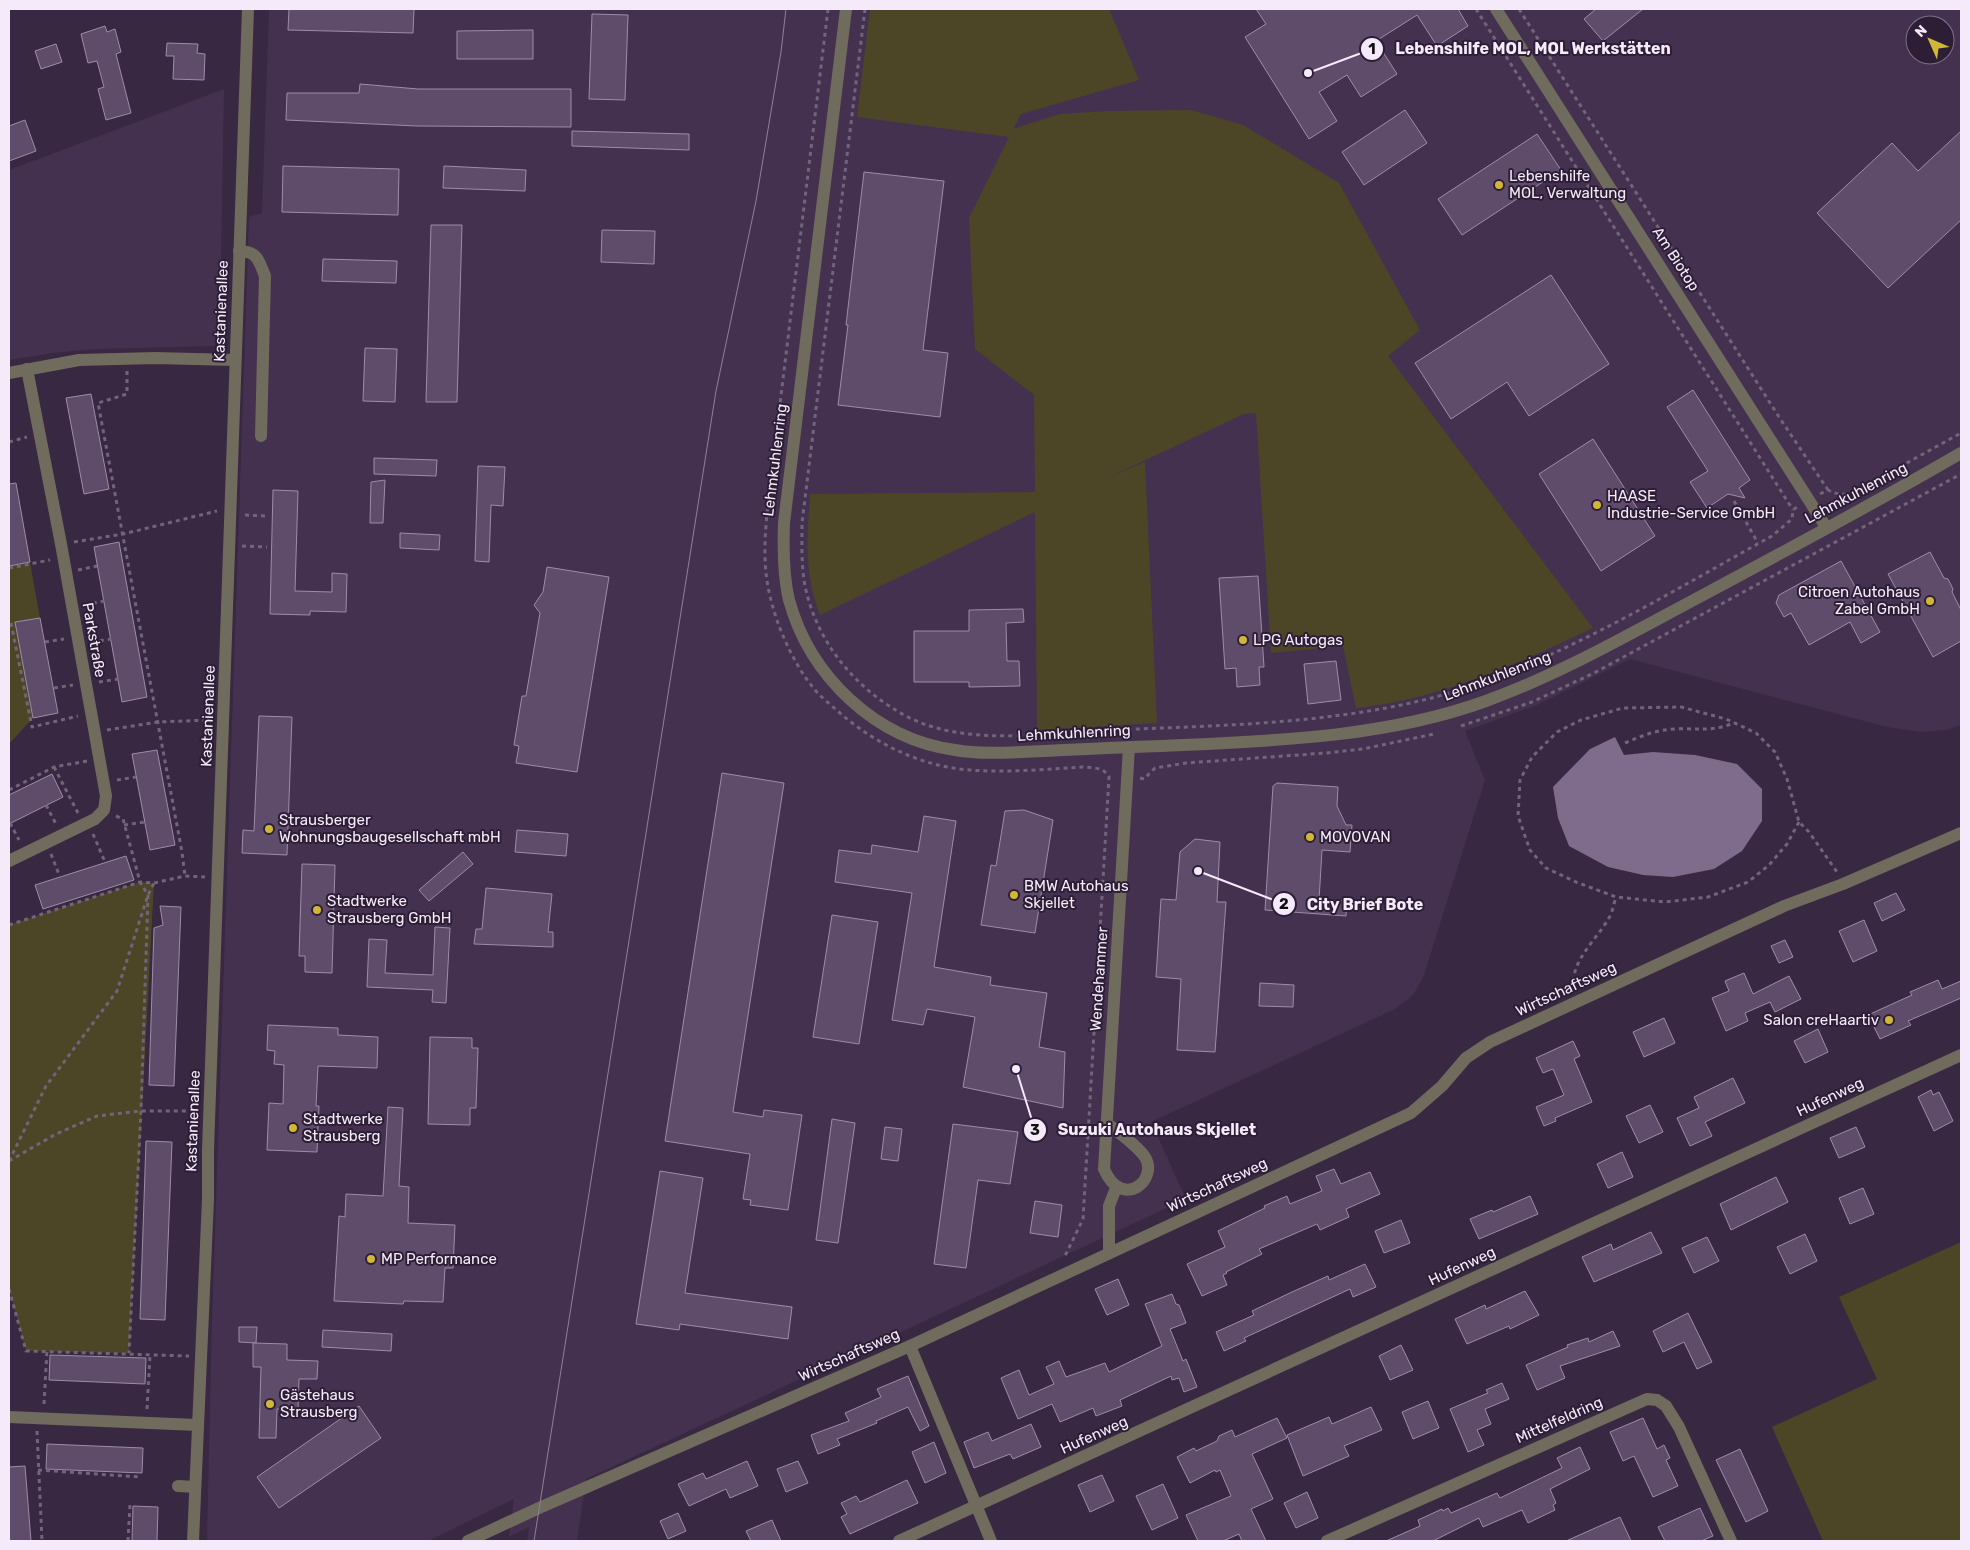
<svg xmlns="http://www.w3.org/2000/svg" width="1970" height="1550" font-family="Rubik,sans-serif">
	<rect width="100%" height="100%" fill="#382841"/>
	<g fill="#44314f" fill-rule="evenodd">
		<path d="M269 9H1961V725L1946 730 1921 732 1887 727 1630 659 1537 705 1465 731 1485 780 1423 978 1413 995 1395 1009 1151 1122 1186 1199 586 1479 577 1541H527L529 1527 509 1537 514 1499 428 1541H207L212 1321 249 217 262 213ZM1915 25H1945V55H1915Z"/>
		<path d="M224 89 221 259 215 346 97 349 53 353 9 360V170Z"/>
	</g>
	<g fill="#4d4626">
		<path d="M870 9H1109L1139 80 1021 114 1013 129 1060 114 1111 111 1191 110 1243 125 1339 183 1420 330 1388 356 1593 628C1517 664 1440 699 1356 708L1343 646 1271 653 1256 413 1244 414 1105 479 1145 462 1157 723 1037 730 1035 512 820 615C804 575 807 537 810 494L1035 492 1034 395 975 349 969 218 1009 137 857 117Z"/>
		<path d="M30 562 40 618 16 622 33 718 9 744V566Z"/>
		<path d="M140 882 154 883 129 1353 26 1351 9 1289V925Z"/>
		<path d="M1961 1242V1541H1823L1772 1427 1877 1379 1839 1297Z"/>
	</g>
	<path fill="#7f6b8b" d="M1615 737 1624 755 1653 752 1695 755 1737 764 1762 789V821L1742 851 1714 869 1673 877 1643 875 1608 867 1569 846 1558 818 1553 787 1590 749Z"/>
	<g fill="#5f4c6a" stroke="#9e8ca9">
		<path d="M289 9H414L413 33 288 30Z"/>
		<path d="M1256 9H1458L1468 26 1437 46 1417 15 1376 41 1397 74 1361 97 1347 75 1319 92 1337 121 1309 139 1245 37 1266 24Z"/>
		<path d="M1596 9H1643L1603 41 1584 19Z"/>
		<path d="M592 14 628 15 625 100 589 99Z"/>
		<path d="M105 26 107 32 115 29 121 52 116 54 131 113 106 120 98 89 104 87 97 61 88 63 81 34Z"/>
		<path d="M533 30V59H457V31Z"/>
		<path d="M167 43 198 44 197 53 205 54 204 80 173 79 174 56H166Z"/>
		<path d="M56 44 62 62 41 69 35 51Z"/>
		<path d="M360 84 418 89H571V127L417 126 286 120 287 93H359Z"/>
		<path d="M1405 110 1427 143 1364 185 1342 152Z"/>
		<path d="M25 120 36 151 9 161V126Z"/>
		<path d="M572 131 689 134V150L572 146Z"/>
		<path d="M1961 131V220L1888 288 1817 213 1892 143 1918 171Z"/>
		<path d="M1537 134 1561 170 1462 235 1438 199Z"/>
		<path d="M283 166 399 169 398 215 282 212Z"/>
		<path d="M444 166 526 170 525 191 443 188Z"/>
		<path d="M864 172 944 181 923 350 948 353 940 417 838 405 848 325H846Z"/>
		<path d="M431 225H462L457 402H426Z"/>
		<path d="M602 230 655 231 654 264 601 262Z"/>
		<path d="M323 259 397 261 396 283 322 281Z"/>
		<path d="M1551 275 1609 364 1529 416 1507 382 1451 419 1415 363Z"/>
		<path d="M365 348 397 349 395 402 363 401Z"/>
		<path d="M1693 390 1750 480 1739 488 1745 498 1728 494 1707 508 1690 482 1708 471 1667 407Z"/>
		<path d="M91 394 109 489 84 494 66 398Z"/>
		<path d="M1593 439 1655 536 1601 571 1539 474Z"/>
		<path d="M374 458 437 460 436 476 374 474Z"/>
		<path d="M478 466 505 467 503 506 491 505 489 562 475 561Z"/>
		<path d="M385 480 383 523H370L371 482Z"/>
		<path d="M16 483 30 562 9 566V484Z"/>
		<path d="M273 490 298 491 295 591 332 592V573L347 574 346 612 310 611V615L270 614Z"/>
		<path d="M400 533 440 535 439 550 400 548Z"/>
		<path d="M119 542 147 697 122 702 94 547Z"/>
		<path d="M1930 552 1944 578 1948 579 1953 589 1952 592 1961 610V641L1933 657 1888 574Z"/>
		<path d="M1841 561 1880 632 1861 643 1850 622 1809 645 1791 613 1784 617 1776 603 1779 595Z"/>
		<path d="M547 567 609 577 577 772 516 763 519 746 514 745 522 696H526L540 613 534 605 543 592Z"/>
		<path d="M1258 576 1264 667H1259L1260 685 1237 687 1236 668 1225 669 1219 578Z"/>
		<path d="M1023 609 1024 622 1006 623 1007 661H1019L1020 686 969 687V682H914V631H969V610Z"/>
		<path d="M40 618 58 713 33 718 15 622Z"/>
		<path d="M1336 661 1341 700 1308 704 1304 664Z"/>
		<path d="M259 716 292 717 287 855 242 853 243 830 254 831Z"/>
		<path d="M157 750 175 845 150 850 132 754Z"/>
		<path d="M722 773 784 783 733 1112 763 1117 764 1110 802 1115 788 1210 750 1205 751 1200 743 1199 750 1154 665 1141Z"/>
		<path d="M52 774 63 797 9 824V795Z"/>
		<path d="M1277 783 1338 787 1337 806 1346 825H1352L1350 852 1322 850 1319 900 1347 901 1346 916 1265 910 1273 786Z"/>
		<path d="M1024 810 1053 820 1035 933 981 925 991 865 996 866 1005 811Z"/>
		<path d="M924 816 956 821 934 967 991 977 990 985 1047 993 1039 1047 1065 1052 1063 1108 963 1087 975 1017 927 1009 923 1025 892 1020 912 893 835 882 839 850 871 854 872 845 918 852Z"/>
		<path d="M517 830 568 834 566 856 515 852Z"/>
		<path d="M1195 839 1220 842 1217 902H1226L1215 1052 1177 1050 1181 979 1156 977 1161 899 1176 900 1180 852Z"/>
		<path d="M463 852 473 864 429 901 419 890Z"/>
		<path d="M126 856 134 880 43 909 35 885Z"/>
		<path d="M302 864 335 865 332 973 305 972V956H299Z"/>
		<path d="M486 888 552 894 548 932H553V947L474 944 476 929H482Z"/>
		<path d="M1896 893 1905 910 1882 921 1874 903Z"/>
		<path d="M160 906 181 907 174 1086 149 1085 154 928 163 925Z"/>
		<path d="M832 915 878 922 859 1044 813 1037Z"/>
		<path d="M1864 920 1877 951 1853 962 1839 931Z"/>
		<path d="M435 927 450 928 446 1003 432 1002 433 990 367 987 369 939 387 940 385 973 433 975Z"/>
		<path d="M1785 940 1793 957 1779 963 1771 946Z"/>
		<path d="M1744 973 1753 994 1789 976 1801 999 1775 1012 1770 1002 1745 1013 1748 1021 1726 1031 1712 998 1729 991 1725 981Z"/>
		<path d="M1938 980 1942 989 1961 981V998L1908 1021 1911 1025 1880 1039 1868 1015 1912 995 1910 992Z"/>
		<path d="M1260 983 1294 985 1293 1007 1259 1006Z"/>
		<path d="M1664 1018 1675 1043 1644 1057 1633 1032Z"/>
		<path d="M268 1025 338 1028V1035L378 1037 377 1068 318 1066 316 1106H319L317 1152 267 1150 269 1103 283 1104 284 1065 274 1064 275 1051 267 1050Z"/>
		<path d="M1818 1029 1828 1052 1805 1063 1794 1041Z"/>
		<path d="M430 1037 472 1038V1048H478L476 1108H470V1125L428 1124Z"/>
		<path d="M1573 1041 1580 1056 1574 1059 1592 1102 1555 1118 1556 1121 1544 1126 1536 1107 1564 1095 1553 1069 1543 1073 1536 1058Z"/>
		<path d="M1733 1078 1745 1103 1705 1122 1712 1136 1690 1146 1677 1118 1699 1108 1694 1097Z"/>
		<path d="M1931 1090 1933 1095 1939 1092 1953 1121 1934 1131 1918 1097Z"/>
		<path d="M1650 1105 1663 1132 1639 1143 1626 1116Z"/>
		<path d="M388 1107 403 1108 399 1186 409 1187 408 1223 455 1225 453 1268H445L443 1302 404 1301 403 1304 334 1301 339 1216 345 1217 346 1194 383 1196Z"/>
		<path d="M832 1119 855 1123 838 1243 816 1240Z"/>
		<path d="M953 1124 1018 1132 1010 1184 978 1180 966 1268 934 1264Z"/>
		<path d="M885 1127 902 1129 898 1161 881 1159Z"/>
		<path d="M1856 1127 1865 1147 1839 1158 1830 1138Z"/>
		<path d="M146 1141 172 1142 165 1320 140 1319Z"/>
		<path d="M1622 1152 1633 1177 1608 1188 1597 1164Z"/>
		<path d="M1334 1169 1341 1184 1370 1172 1380 1194 1346 1209 1349 1217 1320 1230 1317 1224 1259 1249 1262 1254 1226 1272 1227 1273 1223 1275 1227 1285 1202 1296 1187 1264 1225 1247 1218 1231 1265 1208 1264 1206 1287 1196 1290 1204 1322 1191 1316 1176Z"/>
		<path d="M660 1171 703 1178 685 1293 792 1307 788 1339 680 1324 679 1330 636 1324Z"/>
		<path d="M1776 1177 1788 1202 1731 1230 1720 1204Z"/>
		<path d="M1863 1188 1874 1214 1850 1224 1839 1198Z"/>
		<path d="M1530 1196 1538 1214 1479 1239 1470 1219 1492 1210 1493 1212Z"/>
		<path d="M1035 1201 1062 1205 1058 1237 1030 1233Z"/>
		<path d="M1401 1220 1410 1243 1384 1253 1375 1231Z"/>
		<path d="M1651 1232 1662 1253 1594 1282 1582 1257 1611 1244 1613 1250Z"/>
		<path d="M1805 1234 1817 1261 1790 1274 1777 1247Z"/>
		<path d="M1707 1237 1719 1261 1694 1273 1682 1248Z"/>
		<path d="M1365 1264 1376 1287 1353 1297 1350 1289 1244 1338 1246 1341 1224 1351 1216 1332 1254 1315 1252 1311 1292 1292 1328 1276 1329 1280Z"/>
		<path d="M1118 1279 1129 1305 1107 1315 1095 1289Z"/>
		<path d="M1525 1291 1539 1315 1510 1329 1509 1326 1467 1344 1455 1319 1485 1305 1486 1309Z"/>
		<path d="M1172 1294 1176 1304 1179 1305 1186 1323 1170 1329 1183 1361 1186 1359 1197 1387 1184 1392 1179 1378 1172 1380 1171 1376 1120 1400 1122 1406 1096 1416 1093 1408 1060 1422 1052 1404 1018 1419 1001 1378 1019 1370 1029 1395 1054 1384 1046 1367 1059 1361 1066 1377 1105 1363 1109 1372 1162 1346 1145 1304Z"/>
		<path d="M1688 1313 1712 1362 1697 1369 1684 1342 1663 1352 1653 1331Z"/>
		<path d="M239 1327H257L256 1343 239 1342Z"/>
		<path d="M323 1330 392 1334 391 1351 322 1347Z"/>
		<path d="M1613 1331 1620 1346 1560 1366 1565 1378 1537 1390 1526 1365 1568 1347 1567 1345 1588 1338 1589 1342Z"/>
		<path d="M253 1343 287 1344V1360L318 1361 317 1379H299L298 1409H277L276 1438H259L261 1367H253Z"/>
		<path d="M1401 1345 1413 1370 1390 1380 1379 1356Z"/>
		<path d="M50 1355 146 1358 145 1384 49 1380Z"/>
		<path d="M908 1376 929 1426 920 1431 908 1407 876 1421 877 1423 837 1439 840 1445 818 1454 811 1435 849 1421 845 1413 881 1397 877 1389Z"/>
		<path d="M1502 1383 1509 1399 1485 1409 1491 1424 1477 1430 1484 1445 1468 1452 1450 1409 1488 1393 1486 1390Z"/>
		<path d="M1428 1401 1439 1428 1413 1439 1402 1412Z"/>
		<path d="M359 1406 381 1438 279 1508 257 1477Z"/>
		<path d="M1371 1407 1382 1430 1344 1446 1349 1456 1303 1476 1287 1435 1329 1417 1332 1424Z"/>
		<path d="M1277 1418 1287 1438 1252 1454 1273 1499 1251 1509 1266 1541H1242L1239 1534 1223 1541H1198L1186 1515 1231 1496 1220 1470 1216 1472 1215 1470 1190 1483 1177 1457 1194 1448 1196 1451 1217 1441 1219 1436 1232 1430 1235 1437Z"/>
		<path d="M1643 1418 1657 1449 1664 1445 1670 1458 1666 1460 1678 1486 1653 1497 1634 1456 1623 1461 1610 1432Z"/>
		<path d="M1031 1424 1041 1447 1013 1459 1010 1454 974 1468 964 1442 988 1432 992 1441Z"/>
		<path d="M934 1442 946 1473 925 1483 912 1452Z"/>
		<path d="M47 1444 143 1448 142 1473 46 1469Z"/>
		<path d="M1580 1447 1590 1469 1550 1489 1556 1503 1553 1505 1555 1510 1528 1523 1522 1510 1483 1527 1479 1518 1433 1541H1386L1420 1526 1418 1520 1442 1509 1443 1511 1448 1508 1451 1513 1497 1493 1500 1498 1562 1468 1557 1458Z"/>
		<path d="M1740 1449 1768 1511 1746 1522 1716 1460Z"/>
		<path d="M747 1461 758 1486 730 1498 726 1489 689 1506 678 1484 703 1473 706 1479Z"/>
		<path d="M798 1461 808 1483 786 1492 777 1469Z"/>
		<path d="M25 1466 31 1541H9V1467Z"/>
		<path d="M1102 1475 1114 1501 1090 1512 1078 1485Z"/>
		<path d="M907 1480 918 1503 850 1534 841 1517 847 1514 841 1503 856 1496 860 1502Z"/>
		<path d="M1163 1484 1178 1518 1152 1530 1136 1496Z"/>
		<path d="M1307 1492 1318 1518 1296 1528 1284 1503Z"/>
		<path d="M133 1506 158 1507 157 1541H132Z"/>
		<path d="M1700 1508 1713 1536 1701 1541H1665L1658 1527Z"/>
		<path d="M678 1513 686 1531 668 1539 660 1521Z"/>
		<path d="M1620 1517 1631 1541H1566Z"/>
		<path d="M772 1520 781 1541H751L746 1531Z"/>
	</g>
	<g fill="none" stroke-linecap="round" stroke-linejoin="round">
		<g stroke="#72647a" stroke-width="3" stroke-dasharray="4 4" stroke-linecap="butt">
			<path d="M828 9 770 486C767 514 763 544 766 573 770 612 790 660 815 690 820 696 826 701 832 706 870 741 917 766 970 770 1007 773 1046 769 1083 767 1093 768 1104 767 1109 777L1083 1219 1064 1258"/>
			<path d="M865 9 802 523C802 543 801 565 805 586 817 643 856 690 908 717 966 747 1049 733 1112 730 1230 725 1362 724 1475 685 1579 649 1676 589 1772 536L1792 519 1793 510 1797 507"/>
			<path d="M1476 9 1793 510"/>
			<path d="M1519 9 1779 417 1828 490"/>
			<path d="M127 371V394L98 403 182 852 185 876"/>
			<path d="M9 442 27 437"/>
			<path d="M1820 494 1828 490C1839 496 1845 495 1856 491L1961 433"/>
			<path d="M1734 501 1758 543"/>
			<path d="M245 515 266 516"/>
			<path d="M74 542 123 534 217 511"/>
			<path d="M242 546 267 547"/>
			<path d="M9 568 50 560"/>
			<path d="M78 570 97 566"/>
			<path d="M85 605 104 601"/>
			<path d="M11 623 32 727 78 716"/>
			<path d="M45 642 64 639"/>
			<path d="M92 642 111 639"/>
			<path d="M99 682 118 679"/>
			<path d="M54 688 73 685"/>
			<path d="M1461 726 1532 702 1594 673 1961 474"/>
			<path d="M107 730 158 722 210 720"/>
			<path d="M1625 743C1641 736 1656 730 1674 729 1695 728 1714 732 1733 723"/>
			<path d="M54 767 78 813"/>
			<path d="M1140 778 1144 779 1155 768 1186 763 1326 753 1363 749 1434 734"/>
			<path d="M117 780 136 777"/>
			<path d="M9 790 54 767 87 761"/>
			<path d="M46 805 56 824"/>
			<path d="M116 816 123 819 140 882 148 895 141 1111 129 1353"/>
			<path d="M1799 822 1787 844 1769 865 1748 882 1708 897 1665 902 1616 897 1576 882 1546 868 1530 850 1518 816 1520 780 1532 757 1557 732 1581 720 1623 708 1681 707 1726 719 1756 733 1775 752 1787 779 1799 822 1809 832 1837 872"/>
			<path d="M10 823 19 840"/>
			<path d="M124 825 145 822"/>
			<path d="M93 834 105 862"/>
			<path d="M51 854 60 877"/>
			<path d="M9 925 140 882 154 883 185 876 205 877"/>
			<path d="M9 943H10"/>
			<path d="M1574 989C1569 961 1598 939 1610 916 1613 910 1614 903 1616 897"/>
			<path d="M9 1161 46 1086 117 991 148 895 154 883"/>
			<path d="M9 1161 56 1134 97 1116 141 1111H191"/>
			<path d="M9 1289 26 1351 189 1356"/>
			<path d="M44 1404 47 1350"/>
			<path d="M147 1409 150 1355"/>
			<path d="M37 1431 42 1541"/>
			<path d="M38 1470 140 1477"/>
			<path d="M128 1541 130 1505"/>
		</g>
		<g stroke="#6f6c5e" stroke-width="12">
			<path d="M846 9 784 523C783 549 783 575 789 600 810 676 875 739 955 750 984 755 1015 752 1045 751 1084 749 1124 747 1163 746 1271 741 1384 738 1486 701 1563 673 1633 632 1705 594 1791 548 1877 502 1961 453"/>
			<path d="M1496 9 1826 527"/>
			<path d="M239 251C258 252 258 259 265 276L261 436"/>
			<path d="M9 373 79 360 155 358 235 360"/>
			<path d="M9 861 95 819 104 810 106 796 61 544 27 369"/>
			<path d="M1107 1124C1117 1130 1139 1148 1145 1157 1159 1180 1122 1211 1104 1169L1129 747"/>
			<path d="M1109 1253V1206L1116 1188"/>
			<path d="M910 1346 991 1541"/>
			<path d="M9 1417 197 1425"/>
			<path d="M178 1486 195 1487"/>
			<path d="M193 1541 208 1199V1150L248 9"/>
			<path d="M468 1541 539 1508 910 1346 1411 1113 1442 1086 1466 1058 1490 1042 1784 906 1843 884 1961 833"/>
			<path d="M899 1541 1961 1055"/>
			<path d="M1327 1541 1647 1399 1657 1400 1666 1406 1679 1427 1731 1541"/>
		</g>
		<path stroke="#8f8196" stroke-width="1" d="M534 1541 716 391 756 201 781 52 786 9"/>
	</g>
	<g fill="#d1b736" stroke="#2d1e36" stroke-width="2">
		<circle cx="1499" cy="185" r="5"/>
		<circle cx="1597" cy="505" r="5"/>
		<circle cx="1930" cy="601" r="5"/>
		<circle cx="1243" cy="640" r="5"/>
		<circle cx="269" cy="829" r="5"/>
		<circle cx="1310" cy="837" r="5"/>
		<circle cx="1014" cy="895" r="5"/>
		<circle cx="317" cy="910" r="5"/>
		<circle cx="1889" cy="1020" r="5"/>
		<circle cx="293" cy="1128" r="5"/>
		<circle cx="371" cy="1259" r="5"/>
		<circle cx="270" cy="1404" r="5"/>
	</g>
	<g text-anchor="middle" stroke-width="4" stroke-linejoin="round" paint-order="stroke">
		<g font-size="15" fill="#f4eafa" stroke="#2d1e36" text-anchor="start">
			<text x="1509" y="181">Lebenshilfe<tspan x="1509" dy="17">MOL, Verwaltung</tspan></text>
			<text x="1607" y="501">HAASE<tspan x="1607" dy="17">Industrie-Service GmbH</tspan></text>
			<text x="1920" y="597" text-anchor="end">Citroen Autohaus<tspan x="1920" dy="17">Zabel GmbH</tspan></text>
			<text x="1253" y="645">LPG Autogas</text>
			<text x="279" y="825">Strausberger<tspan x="279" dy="17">Wohnungsbaugesellschaft mbH</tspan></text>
			<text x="1320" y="842">MOVOVAN</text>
			<text x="1024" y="891">BMW Autohaus<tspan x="1024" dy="17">Skjellet</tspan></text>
			<text x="327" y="906">Stadtwerke<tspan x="327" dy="17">Strausberg GmbH</tspan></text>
			<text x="1879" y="1025" text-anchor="end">Salon creHaartiv</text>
			<text x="303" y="1124">Stadtwerke<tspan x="303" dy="17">Strausberg</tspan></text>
			<text x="381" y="1264">MP Performance</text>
			<text x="280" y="1400">Gästehaus<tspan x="280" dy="17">Strausberg</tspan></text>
		</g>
		<g font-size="15" fill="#f4eafa" stroke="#2d1e36">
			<text transform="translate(1676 259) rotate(57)" y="5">Am Biotop</text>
			<text transform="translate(221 311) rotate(-88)" y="5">Kastanienallee</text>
			<text transform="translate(775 460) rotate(-83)" y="5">Lehmkuhlenring</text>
			<text transform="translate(1856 493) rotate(-28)" y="5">Lehmkuhlenring</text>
			<text transform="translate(94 640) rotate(80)" y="5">Parkstraße</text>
			<text transform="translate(1497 676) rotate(-21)" y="5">Lehmkuhlenring</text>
			<text transform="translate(208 716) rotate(-88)" y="5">Kastanienallee</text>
			<text transform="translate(1074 733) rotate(-3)" y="5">Lehmkuhlenring</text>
			<text transform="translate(1099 979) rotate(-86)" y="5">Wendehammer</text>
			<text transform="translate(1566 989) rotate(-25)" y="5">Wirtschaftsweg</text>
			<text transform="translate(1830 1097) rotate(-25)" y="5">Hufenweg</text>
			<text transform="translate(193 1121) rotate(-88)" y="5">Kastanienallee</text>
			<text transform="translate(1217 1185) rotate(-25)" y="5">Wirtschaftsweg</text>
			<text transform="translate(1462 1266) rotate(-25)" y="5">Hufenweg</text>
			<text transform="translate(849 1355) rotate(-24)" y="5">Wirtschaftsweg</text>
			<text transform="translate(1559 1420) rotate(-24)" y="5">Mittelfeldring</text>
			<text transform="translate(1094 1435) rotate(-24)" y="5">Hufenweg</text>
		</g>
	</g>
	<path fill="none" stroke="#f4eafa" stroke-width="2" d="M1308 73L1372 49M1198 871L1284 904M1016 1069L1035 1130"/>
	<g fill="#f4eafa" stroke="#2d1e36" stroke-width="2">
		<circle cx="1308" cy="73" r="5"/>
		<circle cx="1198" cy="871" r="5"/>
		<circle cx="1016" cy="1069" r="5"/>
		<circle cx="1372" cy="49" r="12"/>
		<circle cx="1284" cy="904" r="12"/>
		<circle cx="1035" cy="1130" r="12"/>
	</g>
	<g font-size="15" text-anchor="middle" font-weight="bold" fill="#111">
		<text x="1372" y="54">1</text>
		<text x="1284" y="909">2</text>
		<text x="1035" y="1135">3</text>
	</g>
	<g font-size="16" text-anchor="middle" font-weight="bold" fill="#f4eafa" stroke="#2d1e36" stroke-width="4" stroke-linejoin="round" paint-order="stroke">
		<text x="1533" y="54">Lebenshilfe MOL, MOL Werkstätten</text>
		<text x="1365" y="910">City Brief Bote</text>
		<text x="1157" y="1135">Suzuki Autohaus Skjellet</text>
	</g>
	<rect width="1970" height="1550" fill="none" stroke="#f4eafa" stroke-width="20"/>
	<g transform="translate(1930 40) rotate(315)"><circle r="24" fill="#2d1e36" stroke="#7d7084"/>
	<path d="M0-4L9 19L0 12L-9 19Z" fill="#d1b736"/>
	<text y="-8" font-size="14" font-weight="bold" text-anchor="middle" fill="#f4eafa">N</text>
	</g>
</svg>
